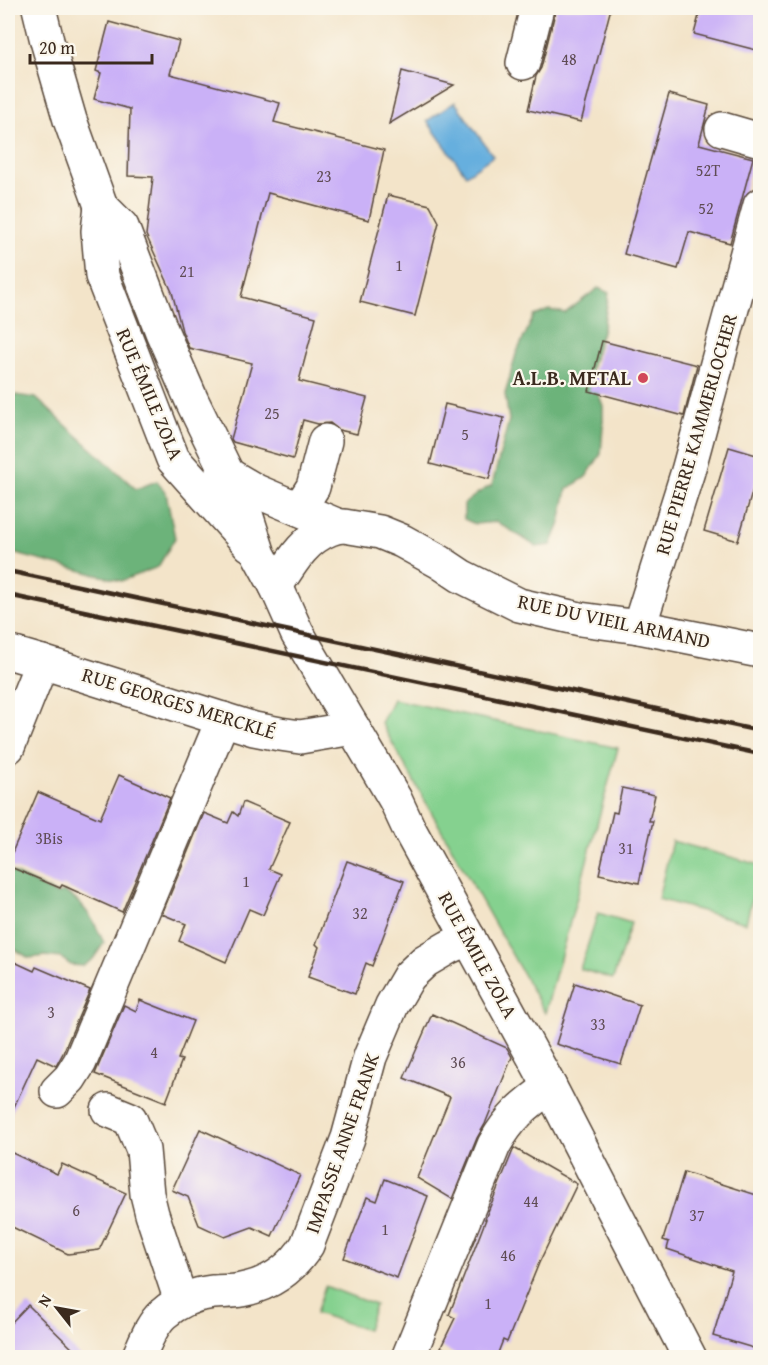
<svg xmlns="http://www.w3.org/2000/svg" width="768" height="1365" font-family="'Gentium Book Plus',serif">
	<rect width="100%" height="100%" fill="#fbf7ec"/>
	<filter id="ink" filterUnits="userSpaceOnUse"><feTurbulence type="fractalNoise" baseFrequency=".0167" numOctaves="2"/><feDisplacementMap in="SourceGraphic" scale="12" xChannelSelector="R" yChannelSelector="G"/><feConvolveMatrix kernelMatrix="1 2 1 2 8 2 1 2 1" color-interpolation-filters="sRGB"/></filter>
	<filter id="wash" filterUnits="userSpaceOnUse"><feTurbulence type="fractalNoise" baseFrequency=".008" numOctaves="4" result="noise"/><feDisplacementMap in="SourceGraphic" scale="24" xChannelSelector="R" yChannelSelector="G"/><feGaussianBlur stdDeviation="1.35" result="paint"/><feColorMatrix in="noise" values="0 0 0 0 0 0 0 0 0 0 0 0 0 0 0 0 0 1.4 0 .05"/><feComposite in="paint" operator="in"/></filter>
	<g filter="url(#wash)">
		<rect width="100%" height="100%" fill="#f3e4c9"/>
		<g fill="#85d18f" stroke="#607e56" stroke-width="1.5">
			<path d="M393 699 618 748 545 1013 381 723Z"/>
			<path d="M672 841 760 865 746 923 658 899Z"/>
			<path d="M598 913 631 923 613 979 580 969Z"/>
			<path d="M325 1286 375 1305 367 1330 316 1313Z"/>
		</g>
		<g fill="#6cb37a" stroke="#546e4c" stroke-width="1.5">
			<path d="M598 288 609 293 603 328 590 371 603 406V426L601 454 586 477 567 489 560 523 551 545 536 547C524 537 510 531 497 522L475 524 464 519V504L478 493 492 485 509 420 505 394 516 354 534 316 549 310 565 313Z"/>
			<path d="M8 394 36 398 136 489 157 481 166 493 175 538 158 567 121 581 8 552Z"/>
			<path d="M8 870 56 894 65 892C86 905 94 921 104 943L93 959 83 966 71 965 61 958 45 956 29 958 13 948 8 946Z"/>
		</g>
		<path fill="#66afde" stroke="#506c7e" stroke-width="1.5" d="M455 102 493 156 466 175 427 121Z"/>
		<g id="blocks">
			<g fill="#cab1f7">
				<path d="M555 8H611L581 122 528 110 536 76 541 68 555 13Z"/>
				<path d="M701 8H760V51L694 34Z"/>
				<path d="M109 22 179 41 170 74 280 103 274 122 384 150 369 220 268 193 241 297 316 317 299 381 367 398 357 434 339 430 330 423 318 424 303 420 293 459 233 442 231 439 252 363 189 348 182 331 172 292 146 235 153 177 128 176 130 109 94 99 101 73 96 71Z"/>
				<path d="M402 71 454 85 389 124Z"/>
				<path d="M669 94 709 105 699 144 753 158 730 243 689 232 678 269 624 254Z"/>
				<path d="M388 195 430 205 439 222 415 316 360 302Z"/>
				<path d="M602 341 697 365 684 416 589 391Z"/>
				<path d="M445 404 504 418 489 479 430 464Z"/>
				<path d="M729 447 760 456V465L738 541 704 531Z"/>
				<path d="M119 775 170 798 122 912 62 885 60 888 8 866V862L38 792 100 819Z"/>
				<path d="M622 788 655 795 649 821H653L639 883 599 874 613 812 617 813Z"/>
				<path d="M243 802 290 822 269 869 281 874 263 915 249 909 226 962 179 941 186 924 162 914 204 813 228 823 233 812 238 816Z"/>
				<path d="M347 861 404 881 372 966 366 963 355 994 308 977 319 947 316 944Z"/>
				<path d="M8 959 34 971 36 967 90 990 63 1053 56 1066 37 1057 8 1120Z"/>
				<path d="M575 983 640 1005 621 1064 556 1044Z"/>
				<path d="M140 1000 193 1021 178 1059 182 1060 166 1102 95 1074 124 1005 136 1011Z"/>
				<path d="M432 1014 507 1048 512 1057 485 1124 477 1138 452 1199 417 1178 450 1097 404 1078Z"/>
				<path d="M200 1129 300 1175 272 1236 252 1227 225 1237 199 1225 188 1197 172 1190Z"/>
				<path d="M514 1148 577 1184 539 1263 507 1342 503 1340 496 1358H462L441 1347 455 1318 449 1315 486 1219H485Z"/>
				<path d="M8 1151 57 1174 62 1164 126 1193 99 1250 68 1254 8 1225Z"/>
				<path d="M684 1172 760 1196V1350L713 1336 732 1271 667 1249 669 1242 663 1240Z"/>
				<path d="M385 1179 428 1196 397 1278 344 1258 367 1197 377 1201Z"/>
				<path d="M28 1305 82 1358H8V1326Z"/>
			</g>
		</g>
	</g>
	<g filter="url(#ink)">
		<use href="#blocks" fill-opacity="0" stroke="#574638" stroke-width="1.5"/>
		<g fill="none" stroke-linecap="round" stroke-linejoin="round">
			<g stroke="#574638" stroke-width="36">
				<g id="minor">
					<path d="M39 8 47 41 70 120 101 206 122 227 162 332 192 401 244 508 259 555 276 586 297 633 395 799 409 829 550 1087 690 1358"/>
					<path d="M523 63 537 8"/>
					<path d="M722 129 760 140"/>
					<path d="M101 206 98 231 102 276 173 459 250 545"/>
					<path d="M222 471 256 491 339 526"/>
					<path d="M299 509 313 487 325 441"/>
					<path d="M276 586C291 563 304 539 330 529 335 527 338 526 344 526L380 532 402 541 440 562 461 576 519 605 580 619 639 627 760 651"/>
					<path d="M639 627 688 471 760 205"/>
					<path d="M8 652 42 662 254 729 280 734 300 737 353 728"/>
					<path d="M8 747 42 662"/>
					<path d="M57 1091 70 1078 80 1062 223 719"/>
					<path d="M108 1110 130 1119 143 1150 147 1194 152 1214 181 1301"/>
					<path d="M138 1358C145 1343 151 1325 163 1314 178 1301 194 1294 213 1292 222 1291 232 1292 241 1290 269 1285 292 1269 307 1245L348 1138 370 1057 392 1005 409 976 425 961 449 947 469 938"/>
					<path d="M408 1358 494 1145C510 1117 524 1105 550 1087"/>
				</g>
			</g>
			<use href="#minor" stroke="#fff" stroke-width="33"/>
			<g stroke="#3b2a1e" stroke-width="4.5">
				<path d="M8 571 760 731"/>
				<path d="M8 595 760 754"/>
			</g>
		</g>
	</g>
	<circle fill="#d1495b" stroke="#fbf7ec" stroke-width="2" cx="643" cy="378" r="6"/>
	<g text-anchor="middle" stroke-width="4.5" stroke-linejoin="round" paint-order="stroke">
		<g font-size="16" fill="#5f4c54">
			<text x="569" y="65">48</text>
			<text x="708" y="176">52T</text>
			<text x="324" y="182">23</text>
			<text x="706" y="214">52</text>
			<text x="399" y="271">1</text>
			<text x="187" y="277">21</text>
			<text x="272" y="419">25</text>
			<text x="465" y="440">5</text>
			<text x="49" y="844">3Bis</text>
			<text x="626" y="854">31</text>
			<text x="246" y="887">1</text>
			<text x="360" y="919">32</text>
			<text x="51" y="1018">3</text>
			<text x="598" y="1030">33</text>
			<text x="154" y="1058">4</text>
			<text x="458" y="1068">36</text>
			<text x="531" y="1207">44</text>
			<text x="76" y="1216">6</text>
			<text x="697" y="1221">37</text>
			<text x="385" y="1235">1</text>
			<text x="508" y="1261">46</text>
			<text x="488" y="1309">1</text>
		</g>
		<g font-size="20" font-weight="bold" fill="#3b2a1e" stroke="#fbf7ec" text-anchor="end">
			<text x="631" y="385">A.L.B. METAL</text>
		</g>
		<g font-size="20" fill="#3b2a1e" stroke="#fbf7ec">
			<text transform="translate(150 394) rotate(67)" y="7">RUE ÉMILE ZOLA</text>
			<text transform="translate(696 434) rotate(-74)" y="7">RUE PIERRE KAMMERLOCHER</text>
			<text transform="translate(614 621) rotate(12)" y="7">RUE DU VIEIL ARMAND</text>
			<text transform="translate(179 703) rotate(17)" y="7">RUE GEORGES MERCKLÉ</text>
			<text transform="translate(478 955) rotate(61)" y="7">RUE ÉMILE ZOLA</text>
			<text transform="translate(342 1143) rotate(-71)" y="7">IMPASSE ANNE FRANK</text>
		</g>
	</g>
	<rect width="768" height="1365" fill="none" stroke="#fbf7ec" stroke-width="30"/>
	<g transform="translate(57 1308) rotate(301)" stroke="#fbf7ec" stroke-width="4.5" paint-order="stroke">
	<path d="M0-4.5L10 22L0 15L-10 22Z" fill="#3b2a1e"/>
	<text y="-9" font-size="16" font-weight="bold" text-anchor="middle" fill="#3b2a1e">N</text>
	</g>
	<path d="M30 54v9h122v-9" fill="none" stroke="#3b2a1e" stroke-width="3"/>
	<text x="39" y="54" font-size="18" fill="#3b2a1e" stroke="#fbf7ec" stroke-width="4.5" paint-order="stroke">20 m</text>
</svg>
